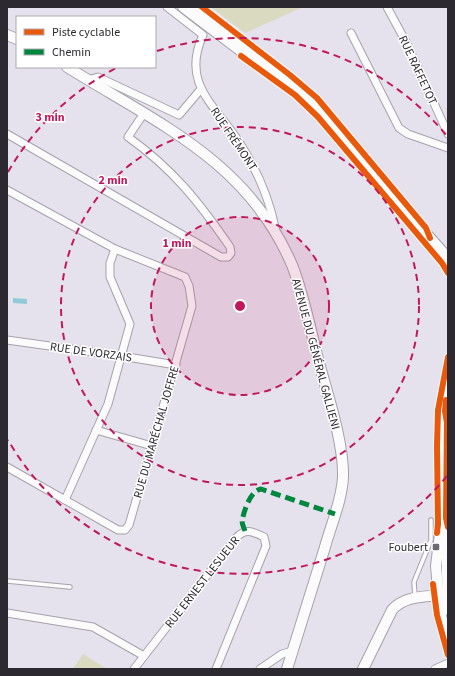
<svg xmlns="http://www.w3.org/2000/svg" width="455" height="676" font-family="'Source Sans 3',sans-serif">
	<rect width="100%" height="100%" fill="#e6e2ed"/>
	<g fill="#dadac0">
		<path d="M211 7H300L301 8 245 33Z"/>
		<path d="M83 654 107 669H73Z"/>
	</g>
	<path fill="#90cbd7" d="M13 298 27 299V304L13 303Z"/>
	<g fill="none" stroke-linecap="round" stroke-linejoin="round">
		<g stroke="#a6a2ab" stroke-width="5.5">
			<g id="lane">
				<path d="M7 581 70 587"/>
				<path d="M415 597 414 582 431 540V520"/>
			</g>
		</g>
		<g stroke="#a6a2ab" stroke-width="9">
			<g id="street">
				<path d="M167 7 203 35C180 85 217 106 241 145 258 172 270 200 276 232"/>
				<path d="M387 7 407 44 448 134"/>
				<path d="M351 33 399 128 408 134 448 148"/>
				<path d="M88 80 98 77 179 115 201 89"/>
				<path d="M7 134 221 257H228L231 253 230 247C199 202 173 169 128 137L144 113"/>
				<path d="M7 190 115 249 110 263V277L130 324 108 404 65 500"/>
				<path d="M7 340 121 356 176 365"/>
				<path d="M96 430 152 446"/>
				<path d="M7 467 118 530H125L129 525 192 306 189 286 185 277 115 249"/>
				<path d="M7 613 93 627 144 656"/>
				<path d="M134 669 236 538C245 528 252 531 264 537L266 546 216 669"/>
				<path d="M260 669 282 654 293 651"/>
				<path d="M435 669 448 663"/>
			</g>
		</g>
		<g stroke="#a6a2ab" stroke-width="12">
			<g id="secondary">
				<path d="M183 7 300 96"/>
				<path d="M195 7 292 80 314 102 317 108 368 168 448 258"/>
				<path d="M7 35 17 39"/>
				<path d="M67 67C157 123 248 161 292 265 304 295 310 328 318 359 327 393 344 443 343 477 342 500 331 525 325 547 312 588 300 628 287 669"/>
				<path d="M448 390 441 423 442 517 436 566 440 612 448 643"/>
				<path d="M446 532 448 610"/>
				<path d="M363 669 392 610C405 595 426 597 444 595"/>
			</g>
		</g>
		<use href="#lane" stroke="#fbfbfc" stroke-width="3.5"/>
		<use href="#street" stroke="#fbfbfc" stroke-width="7"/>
		<use href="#secondary" stroke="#fbfbfc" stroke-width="10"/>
		<path stroke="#00873e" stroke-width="5" stroke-dasharray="10 5" stroke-linecap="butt" d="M245 531C244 528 242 524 242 521 244 511 250 491 261 489L335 514"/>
		<g stroke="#fff" stroke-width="8">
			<g id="cycleway">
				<path d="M202 7 290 75 317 98 426 228 430 238"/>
				<path d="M241 56 295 95 318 117 442 263 448 273"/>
				<path d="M446 400 445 411 447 423 446 518 448 527"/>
				<path d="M437 533 438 524 437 446 438 410 448 357"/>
				<path d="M433 584 437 615 448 655"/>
			</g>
		</g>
		<use href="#cycleway" stroke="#e8590c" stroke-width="6"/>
	</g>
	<circle cx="240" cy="306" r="89" fill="#c2185b" fill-opacity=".12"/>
	<g fill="none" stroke="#c2185b" stroke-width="2" stroke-dasharray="7 5">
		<circle cx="240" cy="306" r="89"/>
		<circle cx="240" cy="306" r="179"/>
		<path d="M447 476A268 268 0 0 1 8 440M8 172A268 268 0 0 1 118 67M157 51A268 268 0 0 1 447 136"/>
	</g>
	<rect fill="#6d6a73" stroke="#fff" stroke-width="1.5" x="432" y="543" width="8" height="8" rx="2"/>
	<g text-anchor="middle" stroke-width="3" stroke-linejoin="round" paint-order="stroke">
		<g font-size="12" fill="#2c2931" stroke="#fff">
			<text transform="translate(418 70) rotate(65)" y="4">RUE RAFFETOT</text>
			<text transform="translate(234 139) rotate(56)" y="4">RUE FRÉMONT</text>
			<text transform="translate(91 352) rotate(8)" y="4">RUE DE VORZAIS</text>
			<text transform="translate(316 354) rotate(75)" y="4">AVENUE DU GÉNÉRAL GALLIENI</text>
			<text transform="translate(156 432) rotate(-74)" y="4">RUE DU MARÉCHAL JOFFRE</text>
			<text transform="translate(202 582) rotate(-52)" y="4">RUE ERNEST LESUEUR</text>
		</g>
		<g font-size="12" fill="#2c2931" stroke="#fff" text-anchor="end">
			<text x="428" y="551">Foubert</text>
		</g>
	</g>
	<circle cx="240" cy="306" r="6" fill="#c2185b" stroke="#fff" stroke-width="2"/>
	<g font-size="12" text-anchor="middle" font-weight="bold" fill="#c2185b" stroke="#fff" stroke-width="3" stroke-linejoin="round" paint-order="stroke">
		<text x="50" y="121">3 min</text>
		<text x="113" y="184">2 min</text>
		<text x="177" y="247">1 min</text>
	</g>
	<rect width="455" height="676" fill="none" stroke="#2c2931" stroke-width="16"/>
	<rect x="16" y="16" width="140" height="52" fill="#ffffff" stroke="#aba9ad"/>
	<rect x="24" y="29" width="20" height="6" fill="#e8590c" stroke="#aba9ad"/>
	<text x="52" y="36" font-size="12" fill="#2c2931">Piste cyclable</text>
	<rect x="24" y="49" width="20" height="6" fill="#00873e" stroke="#aba9ad"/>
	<text x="52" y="56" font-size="12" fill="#2c2931">Chemin</text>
</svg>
